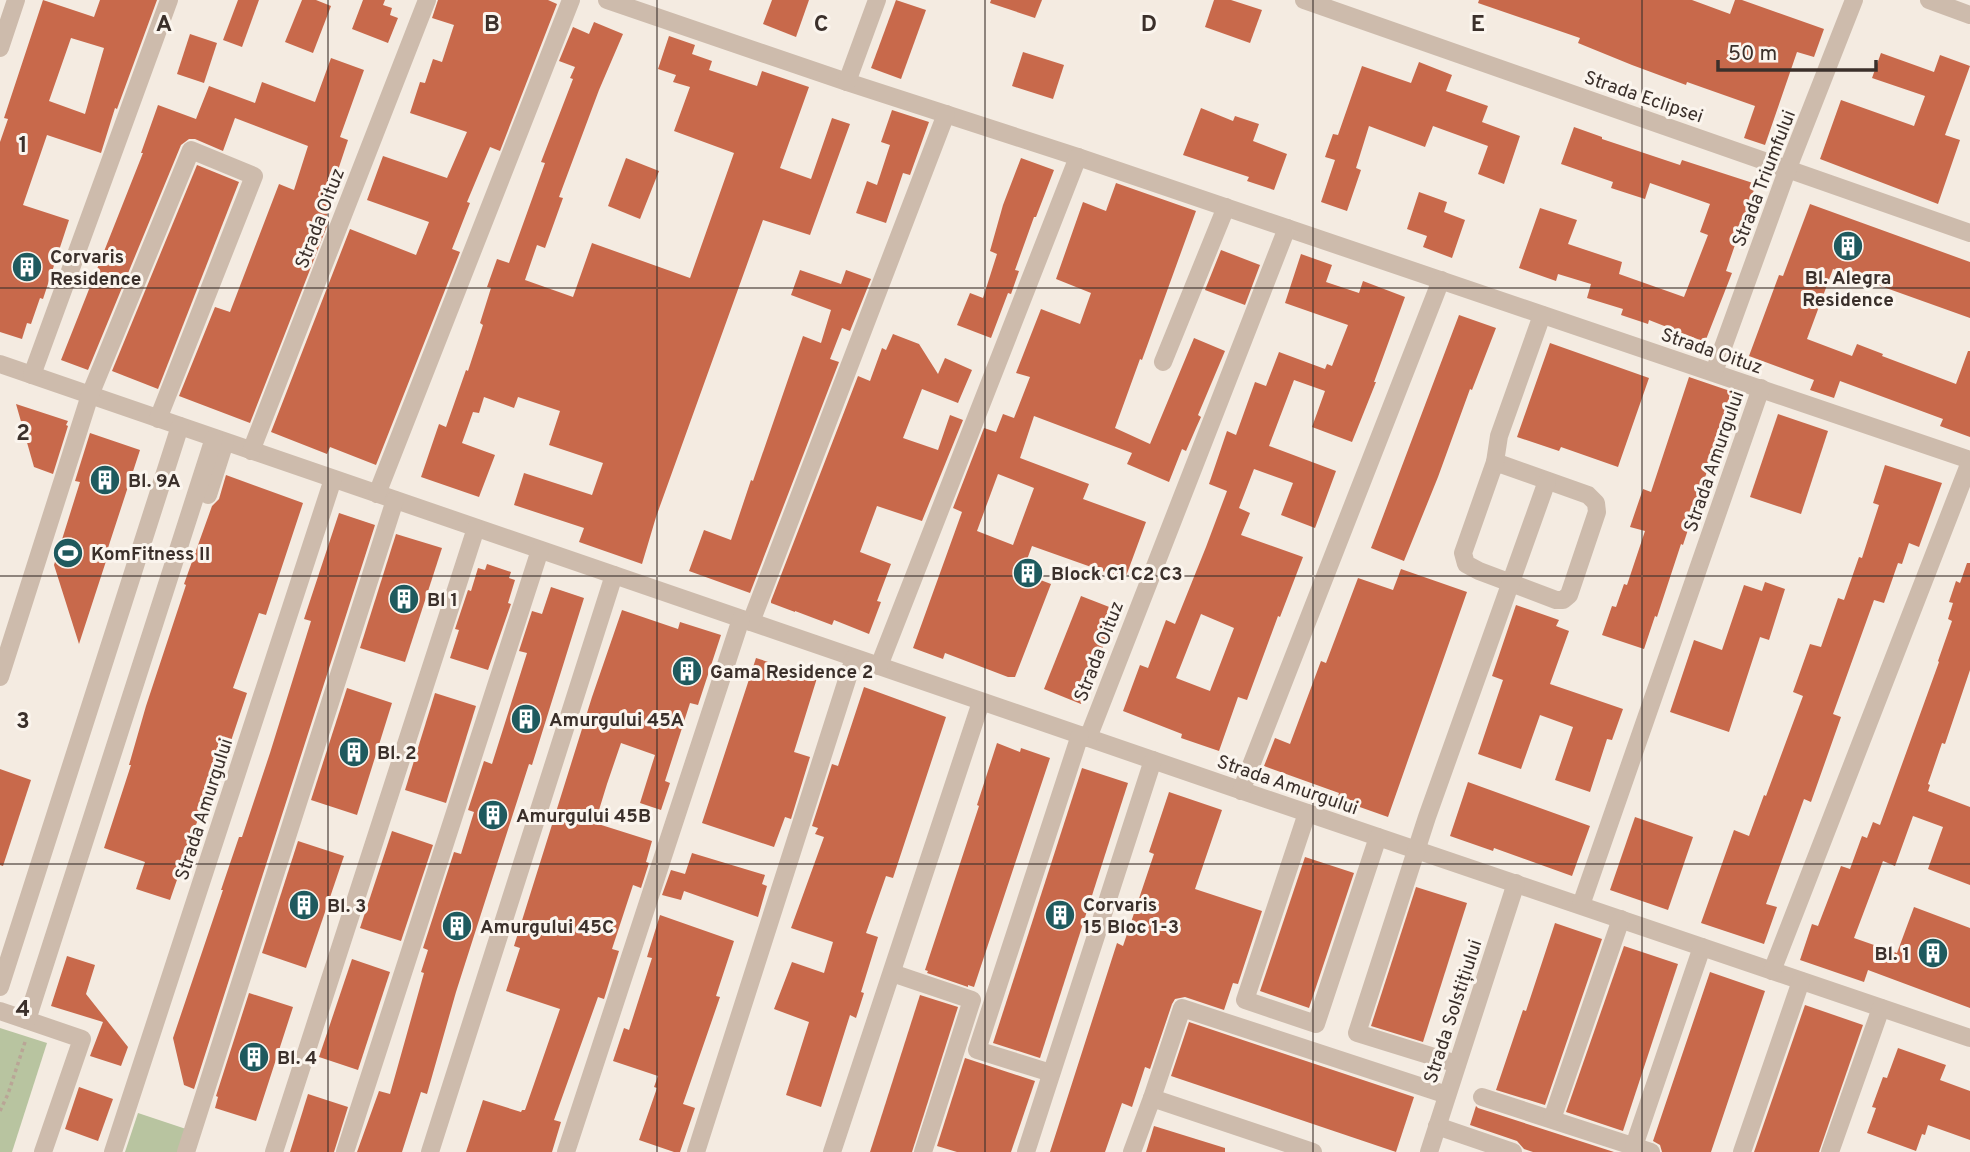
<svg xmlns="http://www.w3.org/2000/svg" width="1970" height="1152" font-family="Overpass,sans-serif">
	<rect width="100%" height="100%" fill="#f4ebe1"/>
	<g fill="#b8c4a0">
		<path d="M0 1028 47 1043 12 1152H0Z"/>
		<path d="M138 1113 186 1129 179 1152H125Z"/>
	</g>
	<g fill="#c8694b" fill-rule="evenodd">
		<path d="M43 0 94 17 100 0H157L117 109 115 108 101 153 47 135 23 205 69 220 43 299 40 298 31 324 27 323 22 339 0 332V142L8 119 4 118ZM71 38 104 48 85 114 49 101Z"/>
		<path d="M238 0H259L242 47 223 40Z"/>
		<path d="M302 0H316L331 6 313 53 285 42Z"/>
		<path d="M363 0H385L383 5 392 8 390 15 398 18 388 43 352 29Z"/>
		<path d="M438 0H548L557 4 500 151 490 147 467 202 470 203 452 249 460 252 376 465 330 447 327 454 271 432 350 229 416 255 429 222 367 200 383 156 447 178 467 132 410 113 420 82 425 83 433 59 442 62 454 25 432 18Z"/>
		<path d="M772 0H809L796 37 763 24Z"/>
		<path d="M896 0 926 10 901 79 871 68Z"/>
		<path d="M991 0H1042L1035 18 990 3Z"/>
		<path d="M1214 0H1231L1262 10 1250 43 1205 27Z"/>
		<path d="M1479 0H1692L1730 14 1735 0H1742L1824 29 1814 57 1797 52 1765 145 1744 138 1755 106 1687 82 1686 85 1632 65 1578 43 1580 38 1478 3Z"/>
		<path d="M594 22 623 34 599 90 559 197 563 198 545 248 537 245 525 280 573 297 592 243 690 278 734 153 674 131 690 87 673 82 676 75 658 69 669 36 695 45 692 54 712 61 709 70 757 86 762 71 809 87 780 168 811 179 832 118 850 124 810 235 763 220 656 517 642 564 579 542 584 528 514 505 524 473 592 495 603 463 549 445 560 411 518 397 514 408 484 397 479 413 473 412 462 443 495 455 479 497 421 477 439 424 446 427 466 370 468 371 483 325 480 323 491 288 487 287 497 259 509 263 545 163 541 162 573 79 570 78 575 67 559 61 573 27 589 34Z"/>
		<path d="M190 34 217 43 204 83 177 74Z"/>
		<path d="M1023 52 1064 65 1053 99 1012 86Z"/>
		<path d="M1881 53 1934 72 1940 55 1970 66 1945 135 1960 140 1938 204 1820 159 1841 100 1914 126 1925 96 1872 78Z"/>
		<path d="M331 58 364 70 340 137 348 140 327 203 331 204 325 220 329 221 250 423 179 396 215 307 230 312 279 184 294 190 308 146 235 118 223 151 195 139H189L181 145 88 370 61 360 143 153H141L158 105 196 119 209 86 255 103 262 82 315 102Z"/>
		<path d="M1419 62 1452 75 1446 91 1488 106 1482 122 1520 136 1504 184 1478 174 1488 146 1433 126 1425 147 1369 126 1356 168 1361 170 1347 211 1321 202 1335 160 1325 157 1333 134 1338 135 1362 66 1411 83Z"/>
		<path d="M1201 108 1233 121 1235 116 1259 124 1253 141 1287 154 1274 190 1247 181 1249 177 1183 155Z"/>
		<path d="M892 110 929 122 910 175 903 173 886 223 856 213 867 181 877 185 890 145 881 142Z"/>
		<path d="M1574 127 1602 137V139L1680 165 1682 160 1756 184 1726 271 1732 273 1705 342 1649 320 1648 324 1621 315 1623 309 1587 298 1591 284 1558 274 1556 281 1519 268 1540 208 1577 220 1568 244 1622 262 1619 274 1684 297 1708 235 1700 232 1710 204 1650 183 1645 199 1611 188 1613 182 1561 164Z"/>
		<path d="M626 158 659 171 640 219 608 206Z"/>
		<path d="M1021 158 1054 170 1036 217H1034L1015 270 1019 271 1011 294 1008 293 991 338 957 325 970 293 983 298 997 254 990 251 1003 205Z"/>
		<path d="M197 165 239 182 158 389 112 371Z"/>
		<path d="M1116 183 1196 211 1142 360 1140 359 1115 428 1150 444 1194 338 1225 351 1198 415 1201 417 1196 428 1186 451 1182 449 1169 482 1127 464 1132 453 1034 416 1020 458 1089 484 1083 499 1146 522 1125 579 1032 546 1022 573 1051 584 1015 677H1008L945 653 943 659 913 648 962 512 953 508 984 428 996 432 1003 414 1014 418 1030 377 1016 373 1041 309 1080 324 1091 293 1056 279 1083 202 1106 211ZM998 474 1034 488 1013 545 977 531Z"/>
		<path d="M1419 192 1447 202 1444 212 1465 220 1452 258 1423 247 1427 236 1407 229Z"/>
		<path d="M1810 204 1970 262V318L1833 269 1807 339 1852 356 1857 344 1883 354 1882 356 1956 384 1968 351H1970V437L1940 426 1943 419 1840 381 1834 398 1810 390 1814 380 1749 356 1779 275 1783 276Z"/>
		<path d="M1221 250 1260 265 1245 305 1205 290Z"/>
		<path d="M1301 254 1332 265 1326 282 1359 293 1363 281 1405 297 1374 382H1376L1352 442 1312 427 1325 391 1294 380 1269 446 1336 471 1315 528 1281 515 1293 483 1254 469 1239 508 1250 513 1241 535 1303 557 1280 617 1278 616 1247 700 1238 697 1219 751 1181 738 1182 734 1123 711 1140 665 1148 668 1166 620 1175 624 1206 547 1227 491 1209 484 1227 431 1236 435 1255 382 1266 386 1279 352 1325 369 1327 364 1332 366 1348 325 1285 303ZM1201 614 1234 628 1210 691 1176 678Z"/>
		<path d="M800 270 841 284 846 270 871 279 850 331 842 328 830 359 839 362 750 593 689 571 704 530 731 540 751 480 753 481 803 336 821 343 831 310 791 295Z"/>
		<path d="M1459 315 1496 328 1472 390 1470 389 1438 477 1404 561 1371 548Z"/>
		<path d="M893 334 919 344 938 374 945 358 972 370 958 403 922 389 903 438 938 450 950 415 963 420 922 521 877 506 860 552 891 564 877 601 881 602 869 634 834 620 832 625 795 611V612L771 603V601L858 376 870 381 882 348 886 350Z"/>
		<path d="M1550 343 1649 378 1618 467 1561 447 1559 451 1517 437Z"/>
		<path d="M1689 377 1733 392 1683 545 1681 544 1657 617 1655 616 1644 649 1602 635 1612 606 1616 607 1624 584 1627 585 1645 531 1630 527 1643 489 1651 492Z"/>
		<path d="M16 404 68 421 66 425 68 426 53 474 34 467Z"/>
		<path d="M1778 414 1828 431 1801 514 1750 497Z"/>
		<path d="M90 433 140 450 107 551 109 552 79 644 54 565 80 482 75 481Z"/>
		<path d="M1885 465 1942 483 1919 547 1909 543 1902 564 1898 563 1884 603 1874 600 1833 714 1841 717 1811 802 1804 799 1766 904 1777 907 1764 944 1701 923 1734 830 1749 836 1764 795 1766 796 1803 696 1793 692 1810 644 1821 647 1838 598 1844 600 1859 557 1862 558 1879 505 1873 503Z"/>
		<path d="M226 475 303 503 266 615 259 613 233 688 247 693 212 798 206 796 170 900 136 889 145 862 104 848 131 765H129L146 706 186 585 184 584 212 506 219 499Z"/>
		<path d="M339 513 375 525 194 1089 184 1085 173 1038 223 890H221L239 837H242L270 753 311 621 304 619Z"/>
		<path d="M396 534 442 548 405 662 360 648Z"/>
		<path d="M1967 563H1970V670L1945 744 1942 743 1928 784 1930 785 1928 791 1970 807V885L1928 869 1943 827 1913 816 1895 866 1883 861 1854 938 1897 953 1914 907 1970 928V1008L1868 970 1864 982 1800 960 1812 924 1818 926 1841 866 1850 869 1862 836 1867 838 1873 822 1880 825 1939 662 1938 661 1952 621 1948 619 1953 603 1949 602 1956 581 1960 583Z"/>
		<path d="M487 564 511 572 509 578 515 580 508 603 511 604 488 670 450 658 459 630 455 629 468 590 471 591 478 568 485 570Z"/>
		<path d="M1401 569 1467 592 1388 817 1337 799 1339 793 1264 766 1275 738 1290 744 1321 661 1326 663 1358 578 1393 590Z"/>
		<path d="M1765 582 1785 589 1769 640 1760 637 1729 732 1670 712 1694 640 1722 650 1744 585 1762 591Z"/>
		<path d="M551 587 584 598 532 765 529 764 456 992 427 1094 421 1092 402 1152H357L379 1091 390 1094 424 973 421 972 428 950 423 948 454 852 461 854 474 812 468 810 484 761 492 764 527 653 519 651 532 611 542 614Z"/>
		<path d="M1081 596 1117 610 1081 704 1044 689Z"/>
		<path d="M1516 605 1559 620 1556 626 1569 631 1550 684 1623 709 1612 740 1607 739 1590 792 1555 780 1573 727 1540 715 1521 769 1478 754 1503 680 1492 676Z"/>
		<path d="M622 610 678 629 680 622 721 635 698 705 690 703 665 781 670 783 661 810 640 803 655 755 621 743 607 784 595 823 652 841 646 862 649 863 641 888 633 885 612 949 619 951 604 999 598 997 554 1120 561 1122 552 1152H466L483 1100 521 1112 522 1110H525L560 1009 506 991 520 948 514 946 592 697Z"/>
		<path d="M756 658 817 678 794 752 810 757 791 819 785 817 774 847 702 823Z"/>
		<path d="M864 687 946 717 893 878 886 876 866 933 878 937 861 992 864 993 856 1018 850 1015 821 1107 786 1095 809 1022 774 1009 792 962 824 973 833 942 791 928 824 837 815 834 818 828 812 826 832 764 838 766Z"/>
		<path d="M347 688 392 703 357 815 311 800Z"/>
		<path d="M435 693 476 706 446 803 405 790Z"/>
		<path d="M997 743 1020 752 1021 748 1050 758 974 987 968 985V987L927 973 928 971 925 970 979 806 977 805Z"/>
		<path d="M1082 768 1128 783 1040 1058 993 1043Z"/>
		<path d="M0 769 31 780 3 866 0 865Z"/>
		<path d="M1468 782 1590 826 1572 876 1494 848 1493 851 1450 836Z"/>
		<path d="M1169 792 1222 810 1195 889 1262 911 1238 984 1233 983 1224 1010 1185 997 1175 999 1172 1004 1150 1069 1145 1067 1132 1107 1122 1103 1105 1152H1050L1117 943 1123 946 1154 854 1149 852Z"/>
		<path d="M1635 817 1693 837 1668 910 1610 890Z"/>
		<path d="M392 831 433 845 401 941 360 928Z"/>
		<path d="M298 841 344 856 306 968 262 953Z"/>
		<path d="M692 853 765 875 762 884 767 886 758 917 684 891 681 900 662 895 671 870 685 874Z"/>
		<path d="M1305 857 1354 873 1309 1008 1260 991Z"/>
		<path d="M1416 887 1467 903 1423 1042 1371 1026Z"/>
		<path d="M660 915 734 941 716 996 720 997 683 1104 695 1108 680 1152H674L639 1140 657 1088 654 1087 658 1076 613 1061 624 1028 629 1030 652 958 647 957Z"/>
		<path d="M1555 923 1602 939 1545 1105 1496 1090 1523 1010 1526 1011Z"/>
		<path d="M1624 946 1678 964 1623 1131 1566 1112Z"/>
		<path d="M67 956 95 965 86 994 128 1047 121 1066 90 1056 103 1022 51 1006Z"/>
		<path d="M352 959 390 972 358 1070 319 1057Z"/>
		<path d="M1710 972 1765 991 1711 1152H1662L1660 1145 1653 1141Z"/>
		<path d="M249 993 293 1007 256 1121 215 1108 218 1097 216 1096Z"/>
		<path d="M920 995 958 1007 912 1152H870Z"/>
		<path d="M1805 1005 1863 1025 1819 1152H1754Z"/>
		<path d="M1189 1022 1414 1097 1396 1152 1171 1076Z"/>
		<path d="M1898 1048 1946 1065 1940 1080 1970 1091V1140L1928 1125 1925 1135 1922 1134 1916 1151 1867 1133 1876 1108 1872 1107 1883 1077 1887 1078Z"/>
		<path d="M965 1058 1035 1081 1011 1152H957L937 1146Z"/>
		<path d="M79 1087 113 1099 98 1141 65 1129Z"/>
		<path d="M308 1094 348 1107 334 1152H290Z"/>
		<path d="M1476 1106 1478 1108 1614 1152H1533L1524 1149 1517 1141 1470 1125Z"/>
		<path d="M1154 1126 1225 1148V1152H1146Z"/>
	</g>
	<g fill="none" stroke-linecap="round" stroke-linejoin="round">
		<path stroke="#b9a596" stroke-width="3.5" stroke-dasharray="3.5 3.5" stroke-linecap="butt" d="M0 1111 8 1094 26 1039"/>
		<g stroke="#cdbbac" stroke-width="18">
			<path d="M607 0 847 82 1078 157 1970 460"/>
			<path d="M1304 0 1970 233"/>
			<path d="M1929 0 1970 15"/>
			<path d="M0 48 16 0"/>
			<path d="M847 82 877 0"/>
			<path d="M1163 362 1226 207"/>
			<path d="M0 364 1266 799 1970 1038"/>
			<path d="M1714 372 1788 168 1854 0"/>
			<path d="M32 375 169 0"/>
			<path d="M251 451 427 0"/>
			<path d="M1495 462 1588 495 1596 503 1597 512 1569 595 1563 600H1556L1479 571 1466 564 1463 553Z"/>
			<path d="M1495 462 1499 436 1542 315"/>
			<path d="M377 494 571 0"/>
			<path d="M208 495 225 442"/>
			<path d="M751 622 946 114"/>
			<path d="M879 666 1078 157"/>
			<path d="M0 677 90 395 191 150 254 176 158 419"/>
			<path d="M1088 738 1287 228"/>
			<path d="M1241 791 1441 280"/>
			<path d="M1307 813 1245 1000 1316 1024 1378 837"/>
			<path d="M1581 905 1761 388"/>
			<path d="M1772 971 1970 462"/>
			<path d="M892 973 972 1000 923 1152"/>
			<path d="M0 987 180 426"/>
			<path d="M0 1011 82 1039 43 1152"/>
			<path d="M27 1020 214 438"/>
			<path d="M1457 1064 1357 1033 1427 817 1547 481"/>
			<path d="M1051 1073 977 1050 1080 735"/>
			<path d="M1482 1097 1651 1152"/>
			<path d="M1152 1098 1182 1008 1447 1095"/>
			<path d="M1552 1119 1621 919"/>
			<path d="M1437 1126 1513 1152"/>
			<path d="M1634 1146 1702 947"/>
			<path d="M113 1152 333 479"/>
			<path d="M186 1152 395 500"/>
			<path d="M274 1152 476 528"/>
			<path d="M345 1152 540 550"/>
			<path d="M430 1152 614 575"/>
			<path d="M566 1152 741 619"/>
			<path d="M696 1152 854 658"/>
			<path d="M832 1152 981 702"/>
			<path d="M1026 1152 1153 760"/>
			<path d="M1132 1152 1152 1098 1313 1152"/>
			<path d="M1429 1152 1516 883"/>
			<path d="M1742 1152 1801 981"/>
			<path d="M1830 1152 1881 1008"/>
		</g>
	</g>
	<path fill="none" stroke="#3b302b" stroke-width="2" stroke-opacity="0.55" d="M328 0V1152M657 0V1152M985 0V1152M1313 0V1152M1642 0V1152M0 288H1970M0 576H1970M0 864H1970"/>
	<defs>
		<g id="building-disc" transform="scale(1.575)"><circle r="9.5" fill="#1f5a5e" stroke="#fbf5ee"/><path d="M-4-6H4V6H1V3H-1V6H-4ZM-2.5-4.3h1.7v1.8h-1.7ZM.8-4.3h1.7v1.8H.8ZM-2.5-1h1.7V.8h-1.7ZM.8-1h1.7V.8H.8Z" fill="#fff"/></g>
		<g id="stadium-disc" transform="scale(1.575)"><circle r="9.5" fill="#1f5a5e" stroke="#fbf5ee"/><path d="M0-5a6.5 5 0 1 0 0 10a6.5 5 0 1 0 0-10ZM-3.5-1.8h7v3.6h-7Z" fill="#fff"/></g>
	</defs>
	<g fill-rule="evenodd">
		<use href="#building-disc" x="1848" y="246"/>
		<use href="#building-disc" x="27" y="267"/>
		<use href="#building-disc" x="105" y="480"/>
		<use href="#stadium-disc" x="68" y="553"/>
		<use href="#building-disc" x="1028" y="573"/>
		<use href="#building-disc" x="404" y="599"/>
		<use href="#building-disc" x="687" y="671"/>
		<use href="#building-disc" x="526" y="719"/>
		<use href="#building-disc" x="354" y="752"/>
		<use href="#building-disc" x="493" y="815"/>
		<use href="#building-disc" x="304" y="905"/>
		<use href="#building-disc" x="1060" y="915"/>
		<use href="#building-disc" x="457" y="926"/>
		<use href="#building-disc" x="1933" y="953"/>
		<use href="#building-disc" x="254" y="1057"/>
	</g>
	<g text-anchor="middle" stroke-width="6" stroke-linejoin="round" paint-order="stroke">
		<g font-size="19" fill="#3b302b" stroke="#fbf5ee">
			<text transform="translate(1644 96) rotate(19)" y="7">Strada Eclipsei</text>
			<text transform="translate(1763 178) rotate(-69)" y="7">Strada Triumfului</text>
			<text transform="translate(319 218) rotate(-69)" y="7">Strada Oituz</text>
			<text transform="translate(1712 350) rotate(19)" y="7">Strada Oituz</text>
			<text transform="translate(1713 461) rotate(-71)" y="7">Strada Amurgului</text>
			<text transform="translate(1098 651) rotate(-69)" y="7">Strada Oituz</text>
			<text transform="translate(1288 784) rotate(19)" y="7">Strada Amurgului</text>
			<text transform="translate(203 809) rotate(-72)" y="7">Strada Amurgului</text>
			<text transform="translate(1452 1011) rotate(-72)" y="7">Strada Solstițiului</text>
		</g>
		<g font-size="19" font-weight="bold" fill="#3b302b" stroke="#fbf5ee" text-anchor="start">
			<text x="50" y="263">Corvaris<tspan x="50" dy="22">Residence</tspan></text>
			<text x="1848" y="284" text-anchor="middle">Bl. Alegra<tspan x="1848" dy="22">Residence</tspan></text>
			<text x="128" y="487">Bl. 9A</text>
			<text x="91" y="560">KomFitness II</text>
			<text x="1051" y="580">Block C1 C2 C3</text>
			<text x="427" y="606">Bl 1</text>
			<text x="710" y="678">Gama Residence 2</text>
			<text x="549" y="726">Amurgului 45A</text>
			<text x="377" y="759">Bl. 2</text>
			<text x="516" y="822">Amurgului 45B</text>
			<text x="1083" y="911">Corvaris<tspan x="1083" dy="22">15 Bloc 1-3</tspan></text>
			<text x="327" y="912">Bl. 3</text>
			<text x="480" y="933">Amurgului 45C</text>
			<text x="1910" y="960" text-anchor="end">Bl. 1</text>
			<text x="277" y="1064">Bl. 4</text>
		</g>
	</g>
	<g font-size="23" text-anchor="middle" font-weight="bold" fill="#3b302b" stroke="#fbf5ee" stroke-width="6" stroke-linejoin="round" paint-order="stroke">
		<text x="164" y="31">A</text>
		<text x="492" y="31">B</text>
		<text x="821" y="31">C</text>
		<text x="1149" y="31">D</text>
		<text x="1478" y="31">E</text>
		<text x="23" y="152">1</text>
		<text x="23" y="440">2</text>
		<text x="23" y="728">3</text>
		<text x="23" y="1016">4</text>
	</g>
	<path d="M1718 60v10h158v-10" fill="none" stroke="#3b302b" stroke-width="3.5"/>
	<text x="1728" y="60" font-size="21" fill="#3b302b" stroke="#fbf5ee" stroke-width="5" paint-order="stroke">50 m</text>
</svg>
